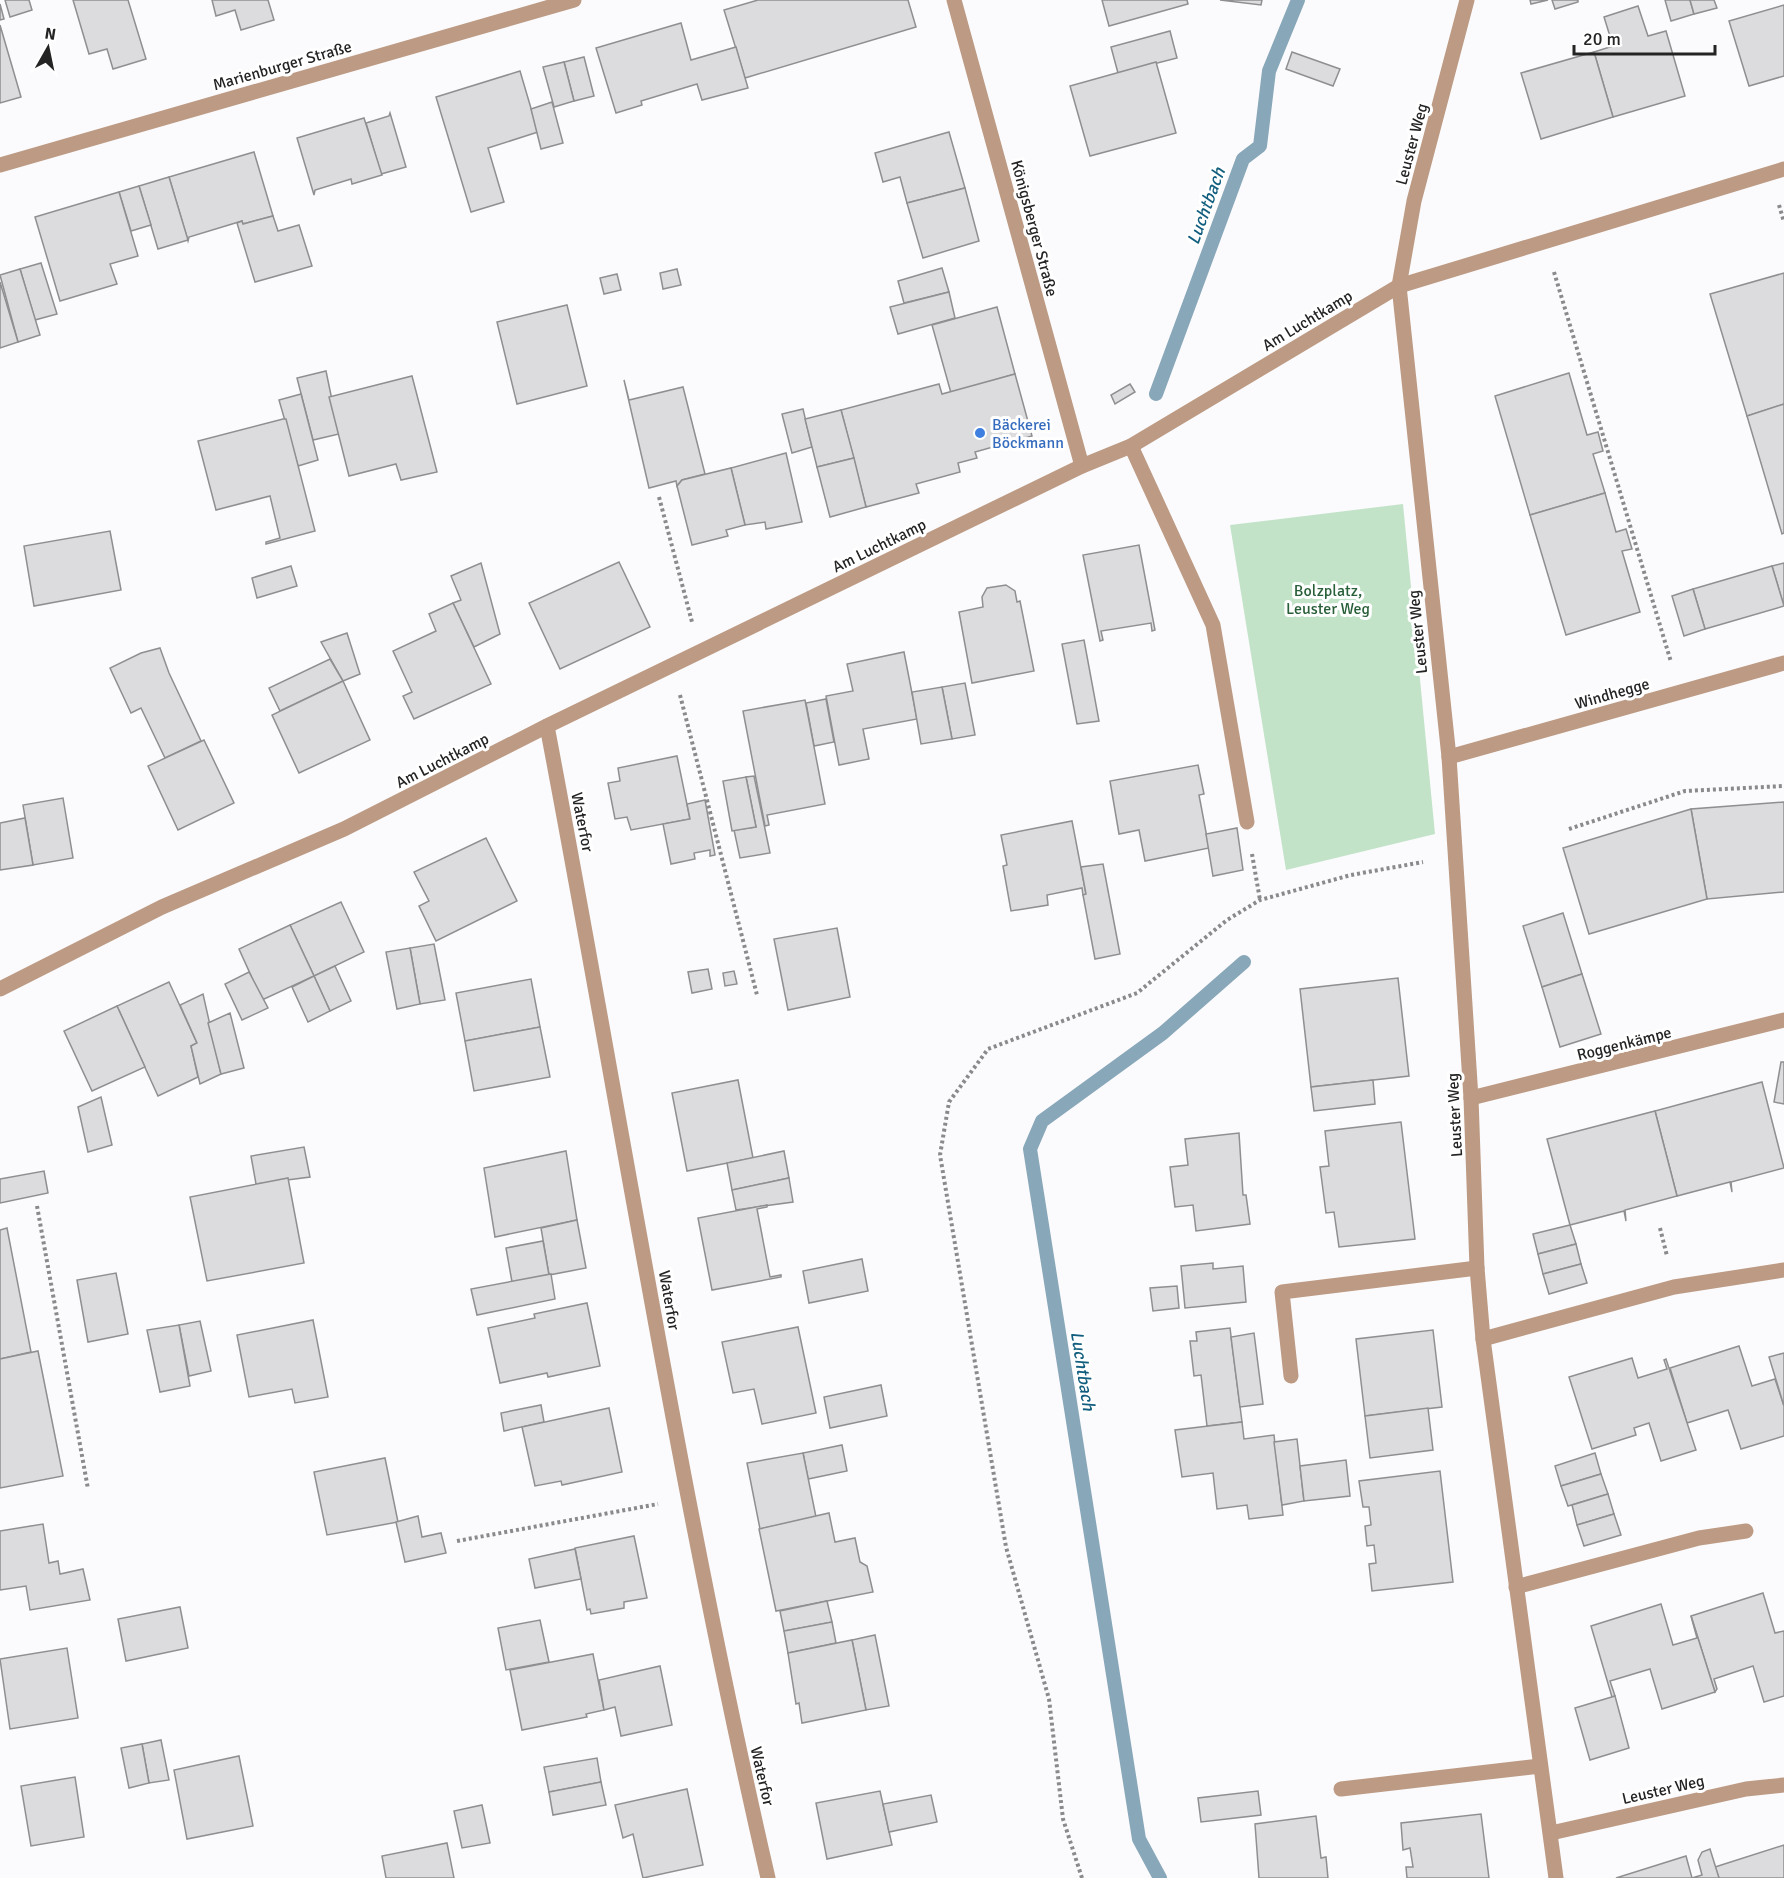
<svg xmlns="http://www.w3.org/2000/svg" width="1784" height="1878" font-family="Signika,sans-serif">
	<rect width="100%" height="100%" fill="#fbfbfd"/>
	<path fill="#c3e3c9" d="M1403 504 1435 834 1286 870 1230 525Z"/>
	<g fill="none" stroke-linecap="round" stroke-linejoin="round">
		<g stroke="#88a7b9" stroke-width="14">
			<path d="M1156 394 1243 159 1260 146 1269 71 1298 0"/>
			<path d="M1160 1878 1139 1839 1030 1149 1042 1121 1163 1033 1244 962"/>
		</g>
	</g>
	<g fill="#dcdcde" stroke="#8f8f91" stroke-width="1.5">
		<path d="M5 0H29L32 10 10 17Z"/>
		<path d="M73 0H128L146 59 113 69 107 49 89 54Z"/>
		<path d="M212 0H268L274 20 241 30 235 10 216 16Z"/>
		<path d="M758 0H908L916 27 745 78 724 10Z"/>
		<path d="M1102 0H1187L1188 4 1109 26Z"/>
		<path d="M1220 0H1262L1261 5Z"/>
		<path d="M1530 0H1548L1531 4Z"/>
		<path d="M1552 0H1578V2L1555 9Z"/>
		<path d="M1665 0H1690L1694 14 1671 21Z"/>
		<path d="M1690 0H1714L1717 8 1694 14Z"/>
		<path d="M0 4 4 19 0 20Z"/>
		<path d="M1784 5V76L1749 86 1729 21Z"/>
		<path d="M1638 6 1648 36 1666 31 1685 96 1613 117 1594 52 1613 46 1604 17Z"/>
		<path d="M681 23 691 60 736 47 748 88 702 100 697 84 641 101 642 105 616 113 596 48Z"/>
		<path d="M0 25 21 97 0 103Z"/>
		<path d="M1170 31 1177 58 1118 73 1111 47Z"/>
		<path d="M1292 52 1340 69 1333 86 1286 69Z"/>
		<path d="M1594 52 1613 117 1541 139 1521 73Z"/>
		<path d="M584 57 594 96 574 101 564 62Z"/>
		<path d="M564 62 574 101 554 107 543 67Z"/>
		<path d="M1156 62 1176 133 1090 156 1070 86Z"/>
		<path d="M520 71 538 132 488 148 504 202 471 212 436 97Z"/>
		<path d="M552 102 563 143 541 149 531 109Z"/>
		<path d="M390 113 406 167 381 174 366 123 389 116Z"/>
		<path d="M364 118 382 175 352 184 351 179 315 190 314 195 297 138Z"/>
		<path d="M949 132 965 188 907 203 900 177 883 182 875 153Z"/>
		<path d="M254 152 273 216 243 224 242 221 189 237 188 241 169 177Z"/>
		<path d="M169 177 188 240 158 249 139 186Z"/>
		<path d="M139 186 151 225 131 231 119 192Z"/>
		<path d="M965 188 979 241 923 258 907 203Z"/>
		<path d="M119 192 138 256 110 264 117 284 60 301 35 217Z"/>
		<path d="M273 216 278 231 299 225 312 266 255 282 237 223 242 221 243 224Z"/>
		<path d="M41 263 57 314 35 320 20 269Z"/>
		<path d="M942 268 949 292 904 303 898 281Z"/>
		<path d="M20 269 40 335 18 342 0 275Z"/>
		<path d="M677 269 681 285 663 289 660 273Z"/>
		<path d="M1784 273V404L1747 416 1710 294Z"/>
		<path d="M617 274 621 290 604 294 600 278Z"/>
		<path d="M0 282 18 342 0 348Z"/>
		<path d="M949 292 955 318 898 334 890 307Z"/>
		<path d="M567 305 587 386 517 404 497 322Z"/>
		<path d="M997 307 1015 374 951 393 932 325Z"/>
		<path d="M326 371 339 434 313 440 297 378Z"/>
		<path d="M1569 373 1587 435 1598 432 1603 451 1593 454 1605 493 1530 515 1495 396Z"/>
		<path d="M1015 374 1032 436 975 452 977 458 958 463 960 472 916 484 919 493 866 507 841 410 939 384 942 394Z"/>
		<path d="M412 376 437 472 401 480 396 464 349 476 329 397Z"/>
		<path d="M624 380 629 400 683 387 705 474 682 480 677 486 676 481 649 488Z"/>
		<path d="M1130 384 1135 392 1115 404 1111 395Z"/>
		<path d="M301 394 318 460 298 466 279 400Z"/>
		<path d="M1784 404V533L1782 534 1747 416Z"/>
		<path d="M803 409 812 447 792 453 782 414Z"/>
		<path d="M841 410 854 458 817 467 805 419Z"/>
		<path d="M283 419H286L315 531 266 544V542L280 538 270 496 216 510 198 441Z"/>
		<path d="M786 453 802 522 766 529 765 522 745 525 731 468Z"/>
		<path d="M854 458 866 507 830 517 817 467Z"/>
		<path d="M731 468 745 525 726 530 728 536 692 545 677 486 682 480Z"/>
		<path d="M1605 493 1616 532 1626 529 1632 549 1622 551 1640 612 1566 635 1530 515Z"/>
		<path d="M110 531 121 590 34 606 24 546Z"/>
		<path d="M1139 545 1155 630 1152 631 1151 623 1101 631 1103 640 1100 641 1083 555Z"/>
		<path d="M619 562 650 627 560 669 529 603Z"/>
		<path d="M481 563 500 634 474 647 453 603 461 600 451 576Z"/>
		<path d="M1784 563V606L1772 566Z"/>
		<path d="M291 566 297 586 257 598 252 578Z"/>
		<path d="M1772 566 1784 606 1705 629 1693 589Z"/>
		<path d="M1006 585 1015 591 1017 602 1020 601 1034 671 972 683 959 612 983 607 982 597 987 588Z"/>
		<path d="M1693 589 1705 629 1684 636 1672 596Z"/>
		<path d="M453 603 491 684 414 719 403 696 412 692 393 651 436 631 429 614Z"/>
		<path d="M347 633 360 674 343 681 321 642Z"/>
		<path d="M1084 640 1099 721 1077 724 1062 644Z"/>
		<path d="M160 648 169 673 201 741 165 758 141 708 131 713 110 668 141 653Z"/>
		<path d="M904 652 917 719 863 729 869 759 839 765 826 696 853 691 847 664Z"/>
		<path d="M330 659 343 681 280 711 269 688Z"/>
		<path d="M343 681 370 740 299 773 272 715Z"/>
		<path d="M965 683 975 735 952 739 942 687Z"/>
		<path d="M942 687 952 739 921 744 912 692Z"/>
		<path d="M826 699 834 742 814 746 806 703Z"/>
		<path d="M805 700 825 804 767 815 769 825 765 826 743 711Z"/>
		<path d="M204 740 234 803 178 830 148 766Z"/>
		<path d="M677 756 690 819 631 830 627 817 615 819 608 783 620 781 618 768Z"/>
		<path d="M1198 765 1204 794 1199 795 1209 848 1145 861 1139 830 1119 834 1110 781Z"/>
		<path d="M754 776 770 853 740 858 734 830 756 827 746 777Z"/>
		<path d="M746 777 756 827 732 831 723 781Z"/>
		<path d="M63 798 73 858 33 865 23 805Z"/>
		<path d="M705 800 715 855 710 856V850L694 853 695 859 671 864 663 824 690 819 687 804Z"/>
		<path d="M1784 802V892L1707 899 1691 809Z"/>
		<path d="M1691 809 1707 899 1589 934 1563 848Z"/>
		<path d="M25 818 33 865 0 870V823Z"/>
		<path d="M1072 821 1086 894 1083 895 1082 888 1047 895 1048 905 1011 911 1003 866 1007 865 1001 835Z"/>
		<path d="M1237 828 1243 870 1213 876 1206 834Z"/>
		<path d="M486 838 517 901 436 941 419 906 429 901 414 872Z"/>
		<path d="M1103 864 1120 954 1095 959 1083 895 1086 894 1081 867Z"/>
		<path d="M341 902 364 952 314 976 290 925Z"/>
		<path d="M1563 913 1582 974 1542 987 1523 926Z"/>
		<path d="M290 925 314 976 262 1000 239 949Z"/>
		<path d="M837 928 850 997 788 1010 774 939Z"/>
		<path d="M434 944 445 1000 420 1004 410 948Z"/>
		<path d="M410 948 420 1004 397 1009 386 952Z"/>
		<path d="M335 966 351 1001 330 1011 314 976Z"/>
		<path d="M708 969 712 989 692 993 688 972Z"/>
		<path d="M734 971 737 984 725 986 723 973Z"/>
		<path d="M249 972 268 1008 242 1020 225 984Z"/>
		<path d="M1582 974 1601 1034 1560 1047 1542 987Z"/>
		<path d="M314 976 330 1011 308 1022 292 987Z"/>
		<path d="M1398 978 1409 1076 1311 1087 1300 989Z"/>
		<path d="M531 979 540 1027 465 1041 456 993Z"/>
		<path d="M169 982 197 1043 191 1046 198 1077 158 1096 117 1006Z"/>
		<path d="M203 994 221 1074 200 1084 191 1046 197 1043 180 1005Z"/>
		<path d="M117 1006 145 1067 92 1091 64 1031Z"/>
		<path d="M230 1013 244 1068 221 1074 208 1023Z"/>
		<path d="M540 1027 550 1077 474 1091 465 1041Z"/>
		<path d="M1781 1062H1784V1104L1774 1102Z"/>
		<path d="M738 1080 753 1158 687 1171 672 1093Z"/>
		<path d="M1373 1080 1375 1104 1314 1111 1311 1087Z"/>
		<path d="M1762 1082 1784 1168 1731 1182 1732 1192 1730 1182 1677 1196 1655 1111Z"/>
		<path d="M101 1097 112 1145 88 1152 78 1107Z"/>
		<path d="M1655 1111 1677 1196 1625 1210 1626 1221 1624 1211 1570 1225 1547 1139Z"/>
		<path d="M1401 1122 1415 1239 1339 1247 1334 1212 1326 1213 1320 1167 1329 1166 1325 1131Z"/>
		<path d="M1239 1133 1243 1195H1246L1250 1224 1196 1231 1193 1205 1175 1207 1170 1167 1188 1165 1185 1139Z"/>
		<path d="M304 1147 310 1177 256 1184 251 1156Z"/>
		<path d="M566 1151 577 1220 495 1237 484 1168Z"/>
		<path d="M784 1151 789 1178 732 1190 727 1163Z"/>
		<path d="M44 1171 48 1193 0 1203V1179Z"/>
		<path d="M288 1178 304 1263 207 1281 190 1197Z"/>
		<path d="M789 1178 793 1202 736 1210 732 1190Z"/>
		<path d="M767 1205V1207L757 1209 770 1277 781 1275V1277L712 1290 698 1218Z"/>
		<path d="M577 1220 586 1268 549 1275 541 1228Z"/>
		<path d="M1570 1225 1576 1244 1538 1254 1533 1234Z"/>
		<path d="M7 1228 31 1352 0 1359V1230Z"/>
		<path d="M543 1241 549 1275 512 1282 506 1248Z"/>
		<path d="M1576 1244 1581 1264 1543 1274 1538 1254Z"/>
		<path d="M862 1259 868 1291 809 1303 803 1271Z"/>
		<path d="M1213 1263V1269L1243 1266 1246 1302 1185 1308 1181 1266Z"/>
		<path d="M1581 1264 1587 1283 1549 1294 1543 1274Z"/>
		<path d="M116 1273 128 1334 88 1342 77 1280Z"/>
		<path d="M551 1274 555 1299 477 1315 471 1289Z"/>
		<path d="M1177 1286 1179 1308 1153 1311 1150 1288Z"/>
		<path d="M587 1303 600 1366 548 1377 547 1373 500 1383 488 1328 535 1318 534 1314Z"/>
		<path d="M313 1320 328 1397 295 1403 292 1389 249 1397 237 1335Z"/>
		<path d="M200 1321 211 1371 189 1376 179 1325Z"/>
		<path d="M179 1325 190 1386 160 1392 147 1330Z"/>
		<path d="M798 1327 816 1413 762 1424 754 1389 733 1393 722 1342Z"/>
		<path d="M1230 1328 1242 1422 1207 1426 1201 1375 1194 1376 1190 1341H1197L1196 1332Z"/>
		<path d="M1433 1330 1442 1407 1365 1416 1356 1339Z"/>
		<path d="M1254 1333 1263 1404 1240 1407 1231 1337Z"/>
		<path d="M1739 1346 1752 1386 1775 1379 1784 1406V1436L1741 1449 1728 1410 1687 1423 1670 1368Z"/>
		<path d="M38 1351 63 1476 0 1488V1359Z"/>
		<path d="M1784 1353V1406L1769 1357Z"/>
		<path d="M1632 1358 1638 1378 1667 1369 1664 1360 1666 1359 1696 1450 1661 1461 1649 1423 1634 1428 1636 1435 1592 1449 1569 1377Z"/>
		<path d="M881 1385 887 1416 830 1428 824 1397Z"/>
		<path d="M541 1405 544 1422 504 1431 501 1413Z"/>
		<path d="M609 1408 622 1472 562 1485 561 1481 535 1486 522 1427Z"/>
		<path d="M1428 1408 1433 1450 1370 1458 1365 1416Z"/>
		<path d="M1242 1422 1244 1439 1274 1435 1283 1515 1249 1519 1247 1505 1217 1509 1213 1473 1182 1477 1175 1430Z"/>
		<path d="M1297 1439 1304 1501 1282 1505 1274 1442Z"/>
		<path d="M842 1445 847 1471 808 1479 803 1453Z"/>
		<path d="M803 1453 816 1517 760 1529 747 1463Z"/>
		<path d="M1595 1453 1601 1474 1561 1486 1555 1466Z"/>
		<path d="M385 1458 398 1522 327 1535 314 1472Z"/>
		<path d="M1346 1460 1350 1496 1304 1501 1300 1466Z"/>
		<path d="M1440 1471 1453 1582 1372 1591 1369 1564 1376 1563 1374 1545 1367 1546 1365 1526 1371 1525 1369 1507H1363L1359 1481Z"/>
		<path d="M1601 1474 1608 1494 1568 1506 1561 1486Z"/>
		<path d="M1608 1494 1614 1514 1577 1525 1572 1505Z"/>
		<path d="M829 1513 835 1542 855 1538 860 1562 867 1566 873 1592 776 1611 759 1529Z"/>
		<path d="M1614 1514 1621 1535 1584 1546 1577 1525Z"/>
		<path d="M418 1516 422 1537 441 1533 446 1553 405 1562 396 1522Z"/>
		<path d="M43 1524 49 1563 58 1561 60 1574 83 1569 90 1600 30 1610 26 1586 0 1590V1531Z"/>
		<path d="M634 1536 647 1598 624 1602V1608L591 1614 590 1609 587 1610 575 1548Z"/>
		<path d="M575 1549 581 1579 535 1588 529 1559Z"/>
		<path d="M1763 1593 1775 1633 1784 1631V1696L1764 1702 1753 1666 1714 1679 1717 1689 1715 1692 1691 1616Z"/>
		<path d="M827 1601 832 1622 784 1631 780 1611Z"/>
		<path d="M1661 1604 1673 1645 1697 1638 1691 1616 1715 1692 1662 1709 1650 1669 1610 1681 1615 1696 1612 1697 1591 1626Z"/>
		<path d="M180 1607 188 1648 126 1661 118 1619Z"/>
		<path d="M540 1620 549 1662 506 1670 498 1628Z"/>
		<path d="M832 1622 836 1643 788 1653 784 1631Z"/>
		<path d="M875 1635 889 1706 866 1710 852 1640Z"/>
		<path d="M852 1640 866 1710 802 1723 799 1703 796 1704 788 1653Z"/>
		<path d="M67 1648 78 1718 10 1729 0 1659Z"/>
		<path d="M593 1654 604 1710 586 1714 587 1717 522 1730 510 1670Z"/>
		<path d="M660 1666 672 1725 621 1736 615 1707 604 1710 599 1680Z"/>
		<path d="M1615 1696 1629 1748 1590 1760 1575 1708Z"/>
		<path d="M161 1740 169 1780 149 1783 142 1744Z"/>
		<path d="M142 1744 149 1783 129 1788 121 1748Z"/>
		<path d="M239 1756 253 1826 187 1839 174 1770Z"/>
		<path d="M597 1758 601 1782 549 1792 544 1767Z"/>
		<path d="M75 1777 84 1837 31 1846 21 1786Z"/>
		<path d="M601 1782 606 1805 553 1815 549 1792Z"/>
		<path d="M687 1789 703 1865 643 1878 633 1834 623 1838 615 1805Z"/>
		<path d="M880 1791 892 1845 827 1859 816 1803Z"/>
		<path d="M1258 1791 1261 1815 1201 1822 1198 1798Z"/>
		<path d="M931 1795 937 1822 889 1832 883 1804Z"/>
		<path d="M482 1805 490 1843 462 1848 454 1811Z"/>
		<path d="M1481 1814 1489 1878H1407L1406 1867H1413L1410 1848 1403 1850 1401 1823Z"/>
		<path d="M1316 1816 1321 1858 1326 1857 1328 1878H1259L1255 1824Z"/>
		<path d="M447 1843 454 1878H386L382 1856Z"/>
		<path d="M1784 1845V1878H1719L1715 1867Z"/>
		<path d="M1710 1849 1719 1878H1692L1702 1875 1698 1860 1702 1852Z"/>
		<path d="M1686 1856 1692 1878H1616Z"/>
	</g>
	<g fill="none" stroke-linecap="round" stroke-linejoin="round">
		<g stroke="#8a8a8c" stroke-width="4" stroke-dasharray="3 3" stroke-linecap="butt">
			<path d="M1779 205 1784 222"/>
			<path d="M1554 272 1671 662"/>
			<path d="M659 497 692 622"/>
			<path d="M680 695 757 995"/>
			<path d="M1569 829 1685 791 1784 786"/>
			<path d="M1252 854 1260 900"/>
			<path d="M37 1206 88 1489"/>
			<path d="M1660 1228 1667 1256"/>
			<path d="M457 1541 658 1504"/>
			<path d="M1082 1878 1063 1819 1049 1699 1006 1547 940 1155 949 1102 988 1049 1137 993 1227 920 1260 900 1351 875 1423 862"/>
		</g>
		<path stroke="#bd9a83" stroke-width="15" d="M1131 446 1213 625 1247 822"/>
		<g stroke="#bd9a83" stroke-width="15">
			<path d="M954 0 1082 466"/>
			<path d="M1467 0 1414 201 1399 286 1449 757 1471 1098 1477 1268 1483 1339 1556 1878"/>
			<path d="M0 165 574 0"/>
			<path d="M547 726C620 1110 680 1497 768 1878"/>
			<path d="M1449 757 1784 663"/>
			<path d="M0 989 162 907 344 829 547 726 1082 466 1131 446 1399 286 1784 169"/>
			<path d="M1471 1098 1784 1020"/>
			<path d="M1483 1339 1674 1287 1784 1270"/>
			<path d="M1291 1376 1282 1292 1477 1268"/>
			<path d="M1516 1587 1699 1538 1746 1531"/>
			<path d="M1341 1789 1540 1766"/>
			<path d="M1551 1833 1746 1789 1784 1785"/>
		</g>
	</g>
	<circle fill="#3f7fe0" stroke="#fff" stroke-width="2" cx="980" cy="433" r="6"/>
	<g text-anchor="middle" stroke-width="6" stroke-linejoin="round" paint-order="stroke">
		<g font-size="16" fill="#242425" stroke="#fff">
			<text transform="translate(282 65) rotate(-16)" y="6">Marienburger Straße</text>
			<text transform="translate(1411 144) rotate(-75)" y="6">Leuster Weg</text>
			<text transform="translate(1035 228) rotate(75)" y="6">Königsberger Straße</text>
			<text transform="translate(1307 320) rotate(-31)" y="6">Am Luchtkamp</text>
			<text transform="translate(879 545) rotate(-26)" y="6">Am Luchtkamp</text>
			<text transform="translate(1417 632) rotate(-96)" y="6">Leuster Weg</text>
			<text transform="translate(1612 693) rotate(-16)" y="6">Windhegge</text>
			<text transform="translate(442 760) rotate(-27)" y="6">Am Luchtkamp</text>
			<text transform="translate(583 822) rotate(79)" y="6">Waterfor</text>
			<text transform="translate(1624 1043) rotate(-14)" y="6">Roggenkämpe</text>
			<text transform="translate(1454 1115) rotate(-93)" y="6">Leuster Weg</text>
			<text transform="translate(670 1300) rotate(80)" y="6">Waterfor</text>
			<text transform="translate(763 1776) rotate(77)" y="6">Waterfor</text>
			<text transform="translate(1663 1789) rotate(-13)" y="6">Leuster Weg</text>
		</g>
		<g font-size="16" fill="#366cbe" stroke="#fff" text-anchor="start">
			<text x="992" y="430">Bäckerei<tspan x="992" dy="18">Böckmann</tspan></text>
		</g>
		<g font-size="16" fill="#285f38" stroke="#fff">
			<text x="1328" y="596">Bolzplatz,<tspan x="1328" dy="18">Leuster Weg</tspan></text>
		</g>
		<g font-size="18" font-style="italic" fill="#125e7e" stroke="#fff">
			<text transform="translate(1206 206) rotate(-70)" y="6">Luchtbach</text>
			<text transform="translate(1083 1371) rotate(81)" y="6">Luchtbach</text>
		</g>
	</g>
	<g transform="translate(48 48) rotate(9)" stroke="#ffffff" stroke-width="4.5" paint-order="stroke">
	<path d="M0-4.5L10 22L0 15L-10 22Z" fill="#242425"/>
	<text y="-9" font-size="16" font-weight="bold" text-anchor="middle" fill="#242425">N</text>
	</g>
	<path d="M1574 45v9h141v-9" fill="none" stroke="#242425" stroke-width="3"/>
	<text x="1583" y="45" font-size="18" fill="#242425" stroke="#ffffff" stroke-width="4.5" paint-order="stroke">20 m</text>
</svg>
